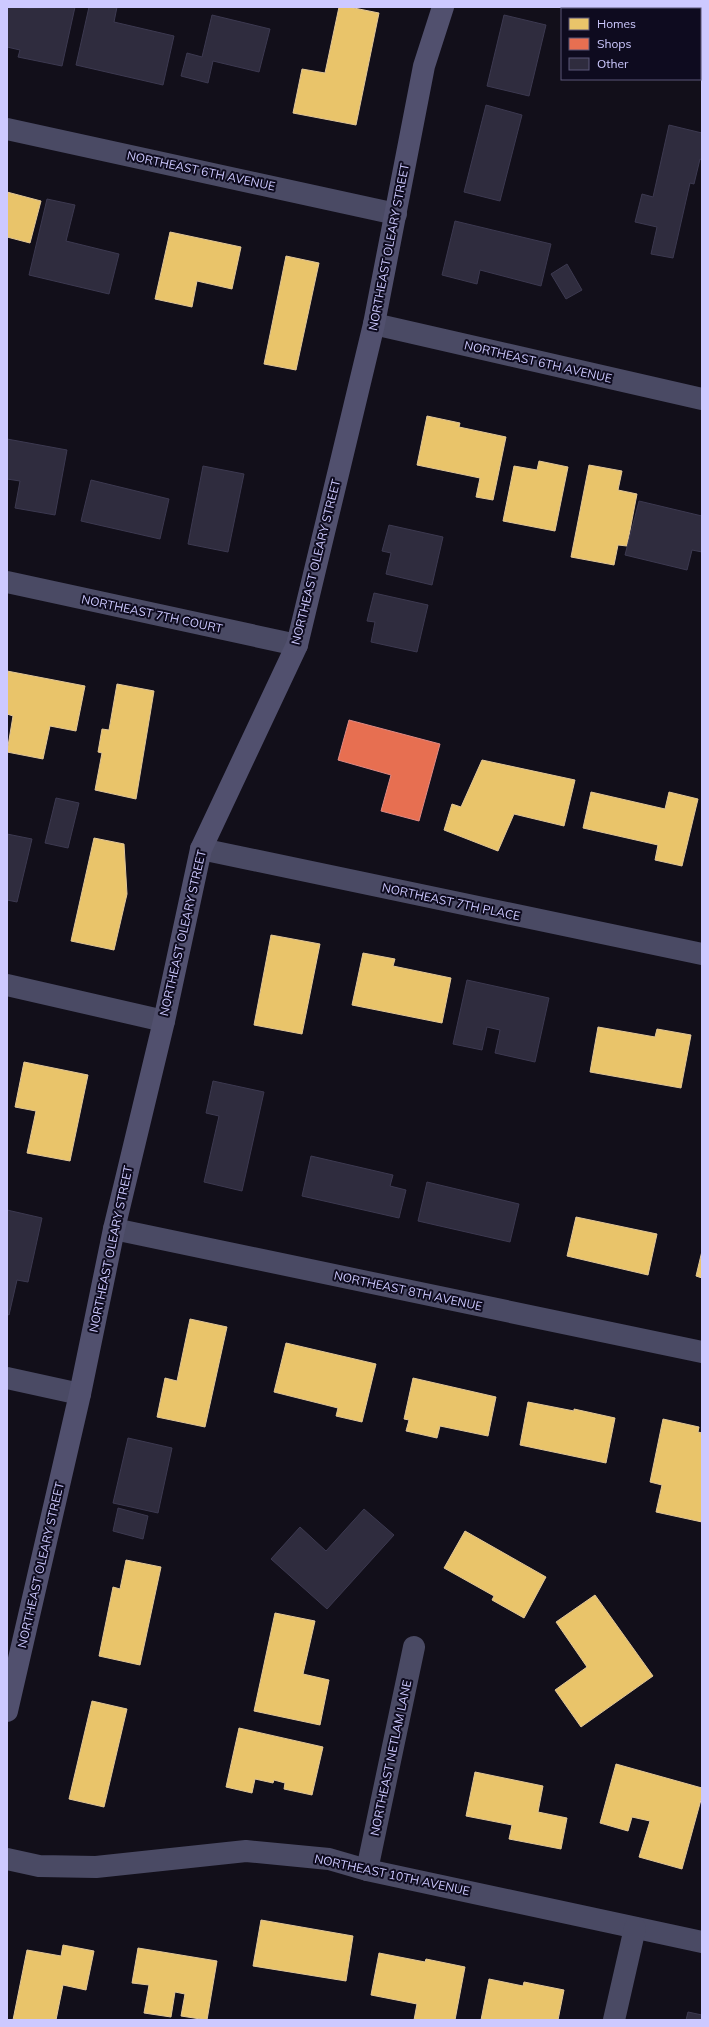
<svg xmlns="http://www.w3.org/2000/svg" width="709" height="2027" font-family="Mulish,sans-serif">
	<rect width="100%" height="100%" fill="#120f1a"/>
	<g fill="#e9c46a" stroke="#e1c697">
		<path d="M339 7H349L379 13 356 125 293 113 302 69 325 73Z"/>
		<path d="M7 192 41 201 30 243 7 237Z"/>
		<path d="M170 232 241 247 232 289 197 281 192 307 155 299Z"/>
		<path d="M286 256 319 263 296 370 264 364Z"/>
		<path d="M427 416 460 423 459 427 506 437 493 500 476 497 480 478 417 465Z"/>
		<path d="M539 461 568 467 555 531 503 521 514 466 537 470Z"/>
		<path d="M589 465 622 471 618 490 637 494 627 546 618 545 614 565 571 557Z"/>
		<path d="M7 671 85 686 76 731 50 726 43 759 7 752 13 716 7 714Z"/>
		<path d="M117 684 154 691 136 799 95 790 102 753 98 752 102 729 109 730Z"/>
		<path d="M482 760 575 780 564 826 514 814 498 851 444 830 452 804 461 807Z"/>
		<path d="M591 792 665 809 669 792 698 799 682 866 655 860 658 845 583 828Z"/>
		<path d="M94 838 124 844 127 894 114 950 71 941Z"/>
		<path d="M271 935 320 944 302 1034 254 1025Z"/>
		<path d="M363 953 395 959 393 966 451 978 442 1023 352 1005Z"/>
		<path d="M598 1027 655 1037 657 1029 691 1035 681 1088 590 1072Z"/>
		<path d="M24 1062 88 1075 70 1161 27 1153 36 1111 15 1107Z"/>
		<path d="M576 1217 657 1234 648 1275 567 1256Z"/>
		<path d="M702 1251V1278L696 1276Z"/>
		<path d="M190 1319 227 1327 205 1427 157 1417 165 1378 177 1381Z"/>
		<path d="M286 1343 376 1364 362 1422 336 1416 338 1408 274 1392Z"/>
		<path d="M413 1378 496 1397 488 1436 440 1426 437 1438 406 1431 409 1420 404 1419Z"/>
		<path d="M528 1402 574 1411V1409L615 1418 606 1463 520 1445Z"/>
		<path d="M663 1419 699 1427 698 1432 702 1433V1522L656 1512 662 1485 650 1482Z"/>
		<path d="M465 1531 546 1577 524 1618 492 1600 494 1596 444 1568Z"/>
		<path d="M126 1560 161 1567 140 1665 99 1656 113 1587 120 1589Z"/>
		<path d="M595 1595 653 1676 581 1727 555 1690 587 1667 556 1622Z"/>
		<path d="M275 1613 315 1621 303 1674 329 1680 320 1725 254 1711Z"/>
		<path d="M92 1701 127 1709 104 1807 69 1799Z"/>
		<path d="M239 1728 323 1747 312 1795 284 1789 285 1783 274 1780 273 1783 255 1779 252 1793 226 1787Z"/>
		<path d="M616 1764 702 1788V1796L682 1869 639 1857 650 1821 632 1817 628 1831 600 1823Z"/>
		<path d="M475 1772 543 1786 538 1812 567 1818 561 1849 509 1839 512 1825 466 1816Z"/>
		<path d="M261 1920 353 1936 346 1981 253 1966Z"/>
		<path d="M63 1945 94 1951 86 1990 63 1985 56 2020H13L27 1950 61 1956Z"/>
		<path d="M138 1948 217 1961 207 2020 181 2016 185 1994 175 1992 171 2017 144 2013 149 1985 132 1983Z"/>
		<path d="M379 1953 425 1962 426 1959 465 1967 455 2020H414L417 2004 371 1995Z"/>
		<path d="M489 1979 523 1986 524 1982 564 1990 558 2020H481Z"/>
	</g>
	<path fill="#e76f51" stroke="#df8a85" d="M349 720 440 744 419 821 381 811 391 775 338 760Z"/>
	<g fill="#2f2c3e" stroke="#3c3950">
		<path d="M7 7 29 8 75 7 62 66 18 57 20 50 7 47Z"/>
		<path d="M89 7H117L114 22 174 36 163 85 76 65Z"/>
		<path d="M212 15 270 29 259 72 213 61 208 83 181 76 187 53 202 57Z"/>
		<path d="M504 15 546 25 529 96 487 86Z"/>
		<path d="M486 105 522 115 500 201 464 192Z"/>
		<path d="M669 125 702 133V160L700 159 694 184 690 183 673 258 651 254 657 227 635 222 642 194 653 197Z"/>
		<path d="M47 199 75 205 66 241 119 254 109 294 29 275Z"/>
		<path d="M455 221 551 244 541 286 480 270 477 284 442 275Z"/>
		<path d="M567 264 582 290 566 299 551 274Z"/>
		<path d="M7 439 67 450 55 515 15 508 20 481 7 479Z"/>
		<path d="M203 466 244 474 228 552 188 544Z"/>
		<path d="M91 480 169 499 160 539 81 521Z"/>
		<path d="M639 501 702 516V552L692 550 687 570 625 555Z"/>
		<path d="M389 525 443 537 432 585 386 574 391 553 382 551Z"/>
		<path d="M374 593 428 605 417 652 371 642 375 622 367 621Z"/>
		<path d="M56 798 79 803 68 848 45 843Z"/>
		<path d="M7 834 32 839 17 902 7 900Z"/>
		<path d="M467 980 549 998 535 1062 495 1053 500 1030 487 1027 482 1050 453 1044Z"/>
		<path d="M213 1081 264 1092 242 1191 204 1182 219 1116 206 1113Z"/>
		<path d="M311 1156 393 1175 390 1186 406 1190 399 1218 302 1196Z"/>
		<path d="M427 1182 519 1204 510 1242 418 1221Z"/>
		<path d="M7 1210 42 1218 28 1282 17 1280 9 1315 7 1314Z"/>
		<path d="M128 1438 172 1448 158 1513 113 1503Z"/>
		<path d="M118 1508 148 1516 143 1539 113 1531Z"/>
		<path d="M364 1509 394 1535 327 1609 271 1559 300 1527 326 1551Z"/>
		<path d="M688 2012 702 2015V2020H686Z"/>
	</g>
	<g fill="none" stroke-linecap="round" stroke-linejoin="round">
		<g stroke="#4a4a64" stroke-width="22">
			<path d="M7 129 396 214"/>
			<path d="M374 324 702 399"/>
			<path d="M7 582 297 645"/>
			<path d="M201 849 702 954"/>
			<path d="M7 985 164 1021"/>
			<path d="M114 1229 702 1352"/>
			<path d="M7 1378 80 1394"/>
			<path d="M7 1859 39 1866 96 1867 246 1851 329 1859 367 1870 702 1942"/>
			<path d="M367 1870 414 1647"/>
			<path d="M614 2020 635 1928"/>
		</g>
		<path stroke="#51506e" stroke-width="22" d="M7 1711 80 1394 114 1229 164 1021 201 849 297 645 374 324 424 66 443 7"/>
	</g>
	<g text-anchor="middle" stroke-width="4" stroke-linejoin="round" paint-order="stroke">
		<g font-size="12" fill="#cdc9ff" stroke="#0e0b1f">
			<text transform="translate(201 171) rotate(12)" y="4">NORTHEAST 6TH AVENUE</text>
			<text transform="translate(389 247) rotate(-79)" y="4">NORTHEAST OLEARY STREET</text>
			<text transform="translate(538 362) rotate(13)" y="4">NORTHEAST 6TH AVENUE</text>
			<text transform="translate(316 562) rotate(-76)" y="4">NORTHEAST OLEARY STREET</text>
			<text transform="translate(152 614) rotate(12)" y="4">NORTHEAST 7TH COURT</text>
			<text transform="translate(451 902) rotate(12)" y="4">NORTHEAST 7TH PLACE</text>
			<text transform="translate(183 933) rotate(-77)" y="4">NORTHEAST OLEARY STREET</text>
			<text transform="translate(111 1249) rotate(-78)" y="4">NORTHEAST OLEARY STREET</text>
			<text transform="translate(408 1291) rotate(12)" y="4">NORTHEAST 8TH AVENUE</text>
			<text transform="translate(41 1565) rotate(-77)" y="4">NORTHEAST OLEARY STREET</text>
			<text transform="translate(391 1758) rotate(-78)" y="4">NORTHEAST NETLAM LANE</text>
			<text transform="translate(392 1875) rotate(12)" y="4">NORTHEAST 10TH AVENUE</text>
		</g>
	</g>
	<rect width="709" height="2027" fill="none" stroke="#cdc9ff" stroke-width="16"/>
	<rect x="561" y="8" width="140" height="72" fill="#0e0b1f" stroke="#5a5779"/>
	<rect x="569" y="18" width="20" height="12" fill="#e9c46a" stroke="#5a5779"/>
	<text x="597" y="28" font-size="12" fill="#cdc9ff">Homes</text>
	<rect x="569" y="38" width="20" height="12" fill="#e76f51" stroke="#5a5779"/>
	<text x="597" y="48" font-size="12" fill="#cdc9ff">Shops</text>
	<rect x="569" y="58" width="20" height="12" fill="#2f2c3e" stroke="#5a5779"/>
	<text x="597" y="68" font-size="12" fill="#cdc9ff">Other</text>
</svg>
